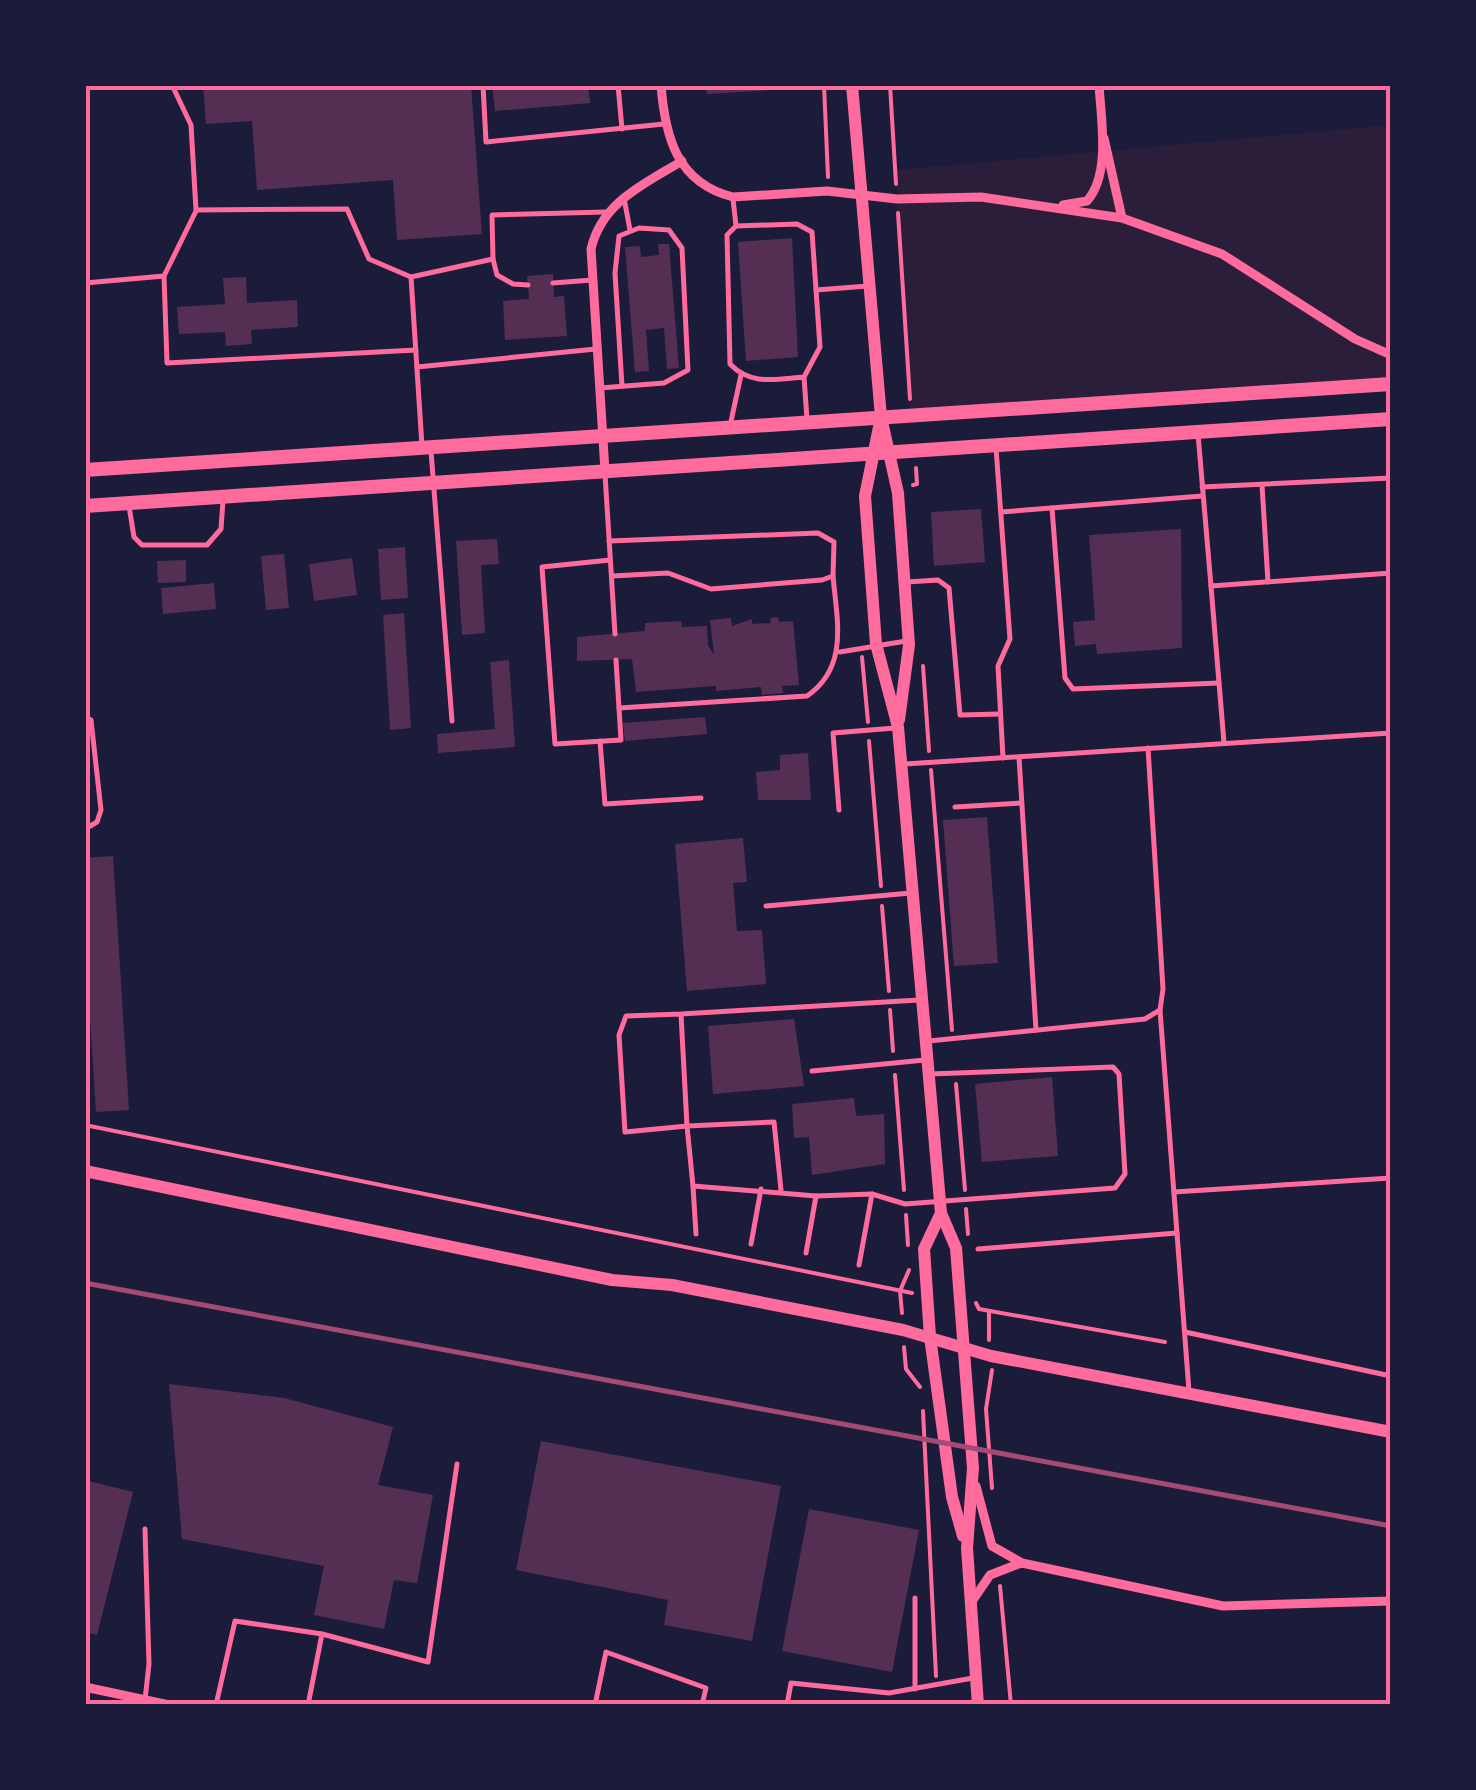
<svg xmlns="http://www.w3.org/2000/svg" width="1476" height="1790" font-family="'Varela Round',sans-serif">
	<rect width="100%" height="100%" fill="#1b1b3a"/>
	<path fill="#2a1e3b" d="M1391 125V384L911 415 896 170Z"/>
	<g fill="#542f53">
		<path d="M203 85H471L482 234 397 240 393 180 257 190 252 121 206 124Z"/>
		<path d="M492 85H588L590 103 495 111Z"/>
		<path d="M706 85H786V89L707 94Z"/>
		<path d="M792 238 798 357 746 361 738 242Z"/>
		<path d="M658 244H669L679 368 667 369 664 328 646 330 649 371 635 372 625 247 640 246 641 257 659 255Z"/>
		<path d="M553 274 554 297 564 296 567 336 505 340 503 301 529 299 527 276Z"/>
		<path d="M246 277 247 303 297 300 298 327 251 330 252 344 226 346 225 332 179 334 177 307 225 304 223 278Z"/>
		<path d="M981 509 985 562 934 566 931 512Z"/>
		<path d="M1181 529 1182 648 1097 654 1096 644 1075 646 1073 622 1095 620 1089 535Z"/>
		<path d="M497 539 499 564 481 565 485 633 462 635 456 541Z"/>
		<path d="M405 547 408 598 381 600 378 549Z"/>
		<path d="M284 554 289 608 266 610 261 556Z"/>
		<path d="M352 558 357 595 314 601 309 564Z"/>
		<path d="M186 560V582L158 583 157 561Z"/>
		<path d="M214 583 216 609 163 614 161 588Z"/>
		<path d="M404 613 411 728 390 730 383 615Z"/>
		<path d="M778 617 779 622 793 621 799 685 782 686 783 693 762 695 761 687 716 691V686L636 692 632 659 577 661V637L645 631V623L681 621 682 627 707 626 708 645 714 655 710 620 731 618 732 626 752 619V624L771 623 770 618Z"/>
		<path d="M509 660 515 747 438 753 437 734 495 729 490 662Z"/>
		<path d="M705 717 707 734 625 741 623 723Z"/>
		<path d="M808 753 811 800H758L756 772 780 770V755Z"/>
		<path d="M987 817 998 963 954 966 943 820Z"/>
		<path d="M743 838 747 882 733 883 737 931 762 930 766 984 687 991 675 844Z"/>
		<path d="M113 856 129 1110 96 1112 85 941V858Z"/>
		<path d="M794 1019 804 1086 713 1094 708 1026Z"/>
		<path d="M1052 1077 1058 1156 982 1162 975 1084Z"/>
		<path d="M854 1098 856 1116 884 1114 885 1164 812 1175 809 1137 794 1138 792 1104Z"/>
		<path d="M169 1384 284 1398 393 1427 378 1485 433 1495 417 1583 394 1580 384 1629 314 1615 324 1566 182 1539Z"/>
		<path d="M541 1441 781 1486 752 1641 664 1625 668 1600 516 1570Z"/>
		<path d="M85 1480 133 1492 97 1635 85 1632Z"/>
		<path d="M809 1509 919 1530 892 1672 782 1651Z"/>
	</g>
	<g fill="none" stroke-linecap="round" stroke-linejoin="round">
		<g stroke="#ff6b9d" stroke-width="4">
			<path d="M824 85 828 177"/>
			<path d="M890 85 896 184"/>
			<path d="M898 213 910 399"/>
			<path d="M913 485 917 484 916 468"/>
			<path d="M862 657 868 722"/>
			<path d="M923 666 929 751"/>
			<path d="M869 741 881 886"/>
			<path d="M931 770 952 1030"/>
			<path d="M882 906 889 991"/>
			<path d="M890 1010 893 1051"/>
			<path d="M895 1075 904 1190"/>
			<path d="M956 1084 965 1190"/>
			<path d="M85 1125 912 1293"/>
			<path d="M966 1209 968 1234"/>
			<path d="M906 1215 908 1245"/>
			<path d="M976 1303 979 1309 1165 1342"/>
			<path d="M902 1313 900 1291 909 1270"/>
			<path d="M989 1340V1311"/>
			<path d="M904 1347 906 1369 920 1387"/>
			<path d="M923 1411 936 1676"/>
			<path d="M992 1488 986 1409 992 1370"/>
			<path d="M1000 1586 1011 1705"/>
		</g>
		<g stroke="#ff6b9d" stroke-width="5">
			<path d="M172 85 191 125 196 210 347 209 369 259 411 277 422 446"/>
			<path d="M483 85 486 142 664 124"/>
			<path d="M618 85 622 129"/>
			<path d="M624 198 630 230"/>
			<path d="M733 199 736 226"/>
			<path d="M493 259 497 275 513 284 528 285"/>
			<path d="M164 276 167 363 416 350"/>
			<path d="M411 277 493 259 492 215 606 212"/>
			<path d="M85 283 164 276 196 211"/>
			<path d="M553 283 592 280"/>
			<path d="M816 290 868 286"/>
			<path d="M417 367 596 349"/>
			<path d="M804 377C776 379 751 386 730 364L727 235 736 226 797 224 812 232 820 347 804 377 807 419"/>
			<path d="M600 388 664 383 688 370 682 248 669 230 639 228 619 236 615 273 622 386"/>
			<path d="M730 426 741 375"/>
			<path d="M1198 434 1211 586 1391 573"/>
			<path d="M996 448 1010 639 998 666 1003 758"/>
			<path d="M431 451 452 721"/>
			<path d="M605 474 615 634"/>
			<path d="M1262 485 1268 582"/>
			<path d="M1202 487 1391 478"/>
			<path d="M129 506 134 537 142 545H207L221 529 223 500"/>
			<path d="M1052 508 1065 678 1073 689 1219 683"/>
			<path d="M1001 512 1202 496"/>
			<path d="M609 541 818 533 834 542 833 576 822 580 711 589 668 573 612 576"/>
			<path d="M610 560 542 567 555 744 621 740 616 660"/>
			<path d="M907 582 938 580 949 588 960 715 1000 714"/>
			<path d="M1211 586 1224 743"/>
			<path d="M840 652 906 641"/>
			<path d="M619 708 807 696C849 667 837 621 833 576"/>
			<path d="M85 717 91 720 101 810 97 822 85 829"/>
			<path d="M600 741 605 804 701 798"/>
			<path d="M1019 757 1036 1030"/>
			<path d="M905 764 1391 733"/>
			<path d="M955 807 1021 803"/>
			<path d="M839 810 833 733 895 728"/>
			<path d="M766 906 911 893"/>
			<path d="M1160 1010 1189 1391"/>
			<path d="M681 1014 626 1016 619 1035 625 1132 687 1126 681 1014 919 1000"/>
			<path d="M929 1041 1145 1019 1160 1010 1163 989 1148 748"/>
			<path d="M812 1071 925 1060"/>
			<path d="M693 1186 696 1234"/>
			<path d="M781 1190 774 1122 687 1126 693 1186 816 1196 872 1194 905 1204 1115 1188 1125 1174 1119 1074 1113 1067 930 1074"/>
			<path d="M1174 1192 1391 1178"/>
			<path d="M751 1244 761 1189"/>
			<path d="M978 1249 1177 1233"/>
			<path d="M806 1253 816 1196"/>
			<path d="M859 1265 872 1194"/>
			<path d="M1185 1332 1391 1376"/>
			<path d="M322 1634 428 1662 457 1464"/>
			<path d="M915 1689V1598"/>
			<path d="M145 1700 149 1664 145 1529"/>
			<path d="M216 1705 235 1621 322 1634 308 1705"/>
			<path d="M595 1705 606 1652 706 1688 702 1705"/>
			<path d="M787 1705 791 1683 889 1693 973 1678"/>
		</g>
		<g stroke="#ff6b9d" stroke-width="9">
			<path d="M661 85C665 137 677 183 733 197L827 191 897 199 981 197 1122 218 1222 254 1355 339 1391 355"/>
			<path d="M1104 138 1122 218"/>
			<path d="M1063 205 1087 201C1111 174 1101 119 1099 85"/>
			<path d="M605 471 591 249C602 202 643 185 682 161"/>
			<path d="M976 1486 992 1546 1022 1563 1223 1606 1391 1601"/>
			<path d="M973 1600 990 1575 1021 1563"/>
			<path d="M85 1687 169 1705"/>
		</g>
		<g stroke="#ff6b9d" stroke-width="12">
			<path d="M852 85 881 417 898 493 909 645 899 720"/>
			<path d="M881 417 865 496 876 644 898 727 941 1213 956 1248 973 1468 967 1548 978 1705"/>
			<path d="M85 1171 612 1280 672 1285 903 1330 991 1356 1391 1432"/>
			<path d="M941 1213 924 1249 930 1337 952 1497 963 1536"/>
		</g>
		<g stroke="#ff6b9d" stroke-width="14">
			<path d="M85 470 1391 384"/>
			<path d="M85 506 1391 419"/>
		</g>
		<path stroke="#a44b75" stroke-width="5" d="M85 1283 1391 1526"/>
	</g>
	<rect width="1476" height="1790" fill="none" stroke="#1b1b3a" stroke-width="175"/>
	<rect x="88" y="88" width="1300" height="1614" fill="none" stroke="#ff6b9d" stroke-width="4"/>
</svg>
